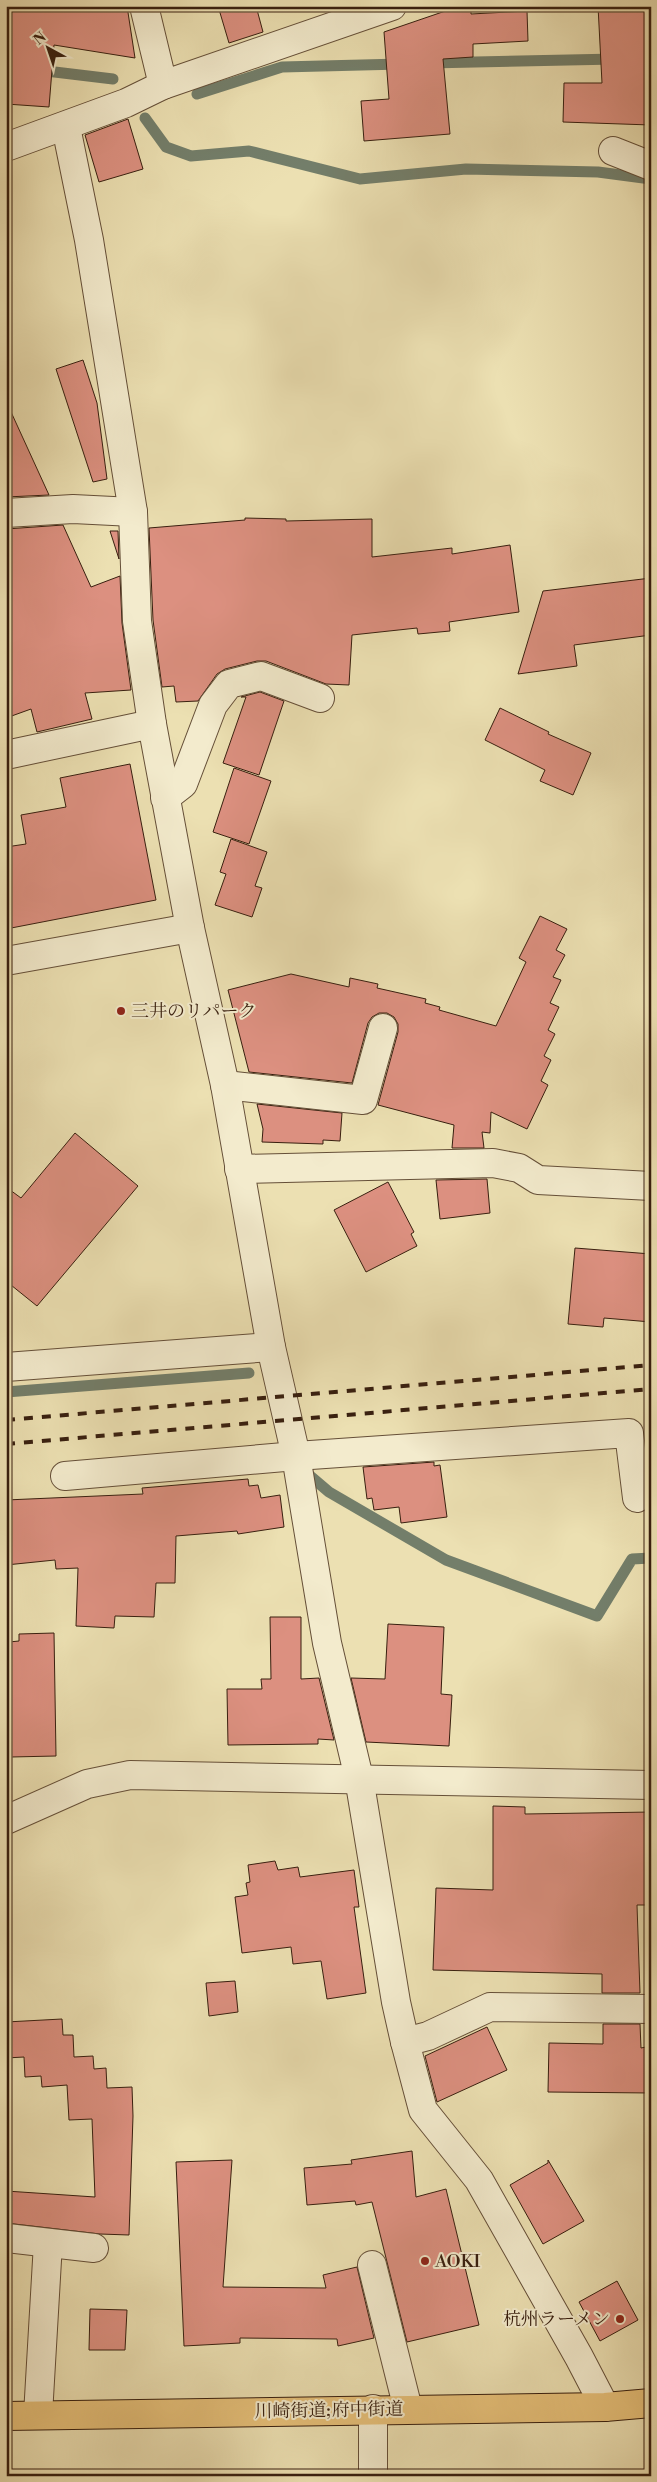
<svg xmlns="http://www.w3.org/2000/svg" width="657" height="2482" font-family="'Libre Bodoni','Noto Serif JP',serif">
	<rect width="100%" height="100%" fill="#ece0b2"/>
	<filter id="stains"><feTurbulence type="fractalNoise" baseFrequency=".004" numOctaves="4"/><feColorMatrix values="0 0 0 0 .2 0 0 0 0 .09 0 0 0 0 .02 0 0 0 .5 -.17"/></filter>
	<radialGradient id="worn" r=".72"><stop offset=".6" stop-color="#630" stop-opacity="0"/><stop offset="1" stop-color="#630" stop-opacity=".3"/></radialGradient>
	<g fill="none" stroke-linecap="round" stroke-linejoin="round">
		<g stroke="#737e6a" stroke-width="11">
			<path d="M429 63 616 59"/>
			<path d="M38 70 113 79"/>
			<path d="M197 94 282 67 401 64"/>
			<path d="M145 118 166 147 191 156 249 151 360 179 466 169 598 172 651 179"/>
			<path d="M6 1392 249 1373"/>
			<path d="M309 1475 329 1492 446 1560 597 1616 632 1559 651 1558"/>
		</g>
	</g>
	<g fill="#dc9080" stroke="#381f0f">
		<path d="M6 6H127L135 58 54 45 49 107 6 104Z"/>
		<path d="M218 6H256L263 32 229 43Z"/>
		<path d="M460 6H471V14L527 11 528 41 473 44V57L443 59 450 134 364 141 361 101 389 99 384 32Z"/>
		<path d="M598 6H651V125L563 122 564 83H602Z"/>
		<path d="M128 119 143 169 99 182 85 135Z"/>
		<path d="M83 360 97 403 107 479 93 482 56 369Z"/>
		<path d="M6 401 49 495 6 497Z"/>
		<path d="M245 518 286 519V521L372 519V557L452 548V554L510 545 519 612 449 622 450 631 418 634 417 628 352 635 349 685 326 684 266 661H257L225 669 217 674 198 701 176 702 174 686 162 687 153 620 149 528 245 520Z"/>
		<path d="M63 525 91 587 120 576 122 623 131 690 85 693 92 719 37 732 31 709 6 718V529Z"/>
		<path d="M110 531H118L119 559Z"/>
		<path d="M651 578V635L574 645 577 666 518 674 543 591Z"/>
		<path d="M260 692 284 701 259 775 223 763 246 697H241Z"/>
		<path d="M500 708 549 732 548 734 591 753 573 795 540 781 545 770 485 740Z"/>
		<path d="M130 764 156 900 6 929V847L26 844 21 815 66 807 60 778Z"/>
		<path d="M234 768 271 781 249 844 213 832Z"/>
		<path d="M231 839 267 852 255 886 262 888 252 917 215 905 226 874 220 872Z"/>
		<path d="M540 916 567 929 556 950 565 955 553 977 561 980 550 1003 559 1007 548 1030 555 1034 544 1056 551 1060 541 1081 548 1085 527 1129 491 1112 490 1133 482 1132 484 1148H452L454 1125 378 1105 398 1032V1024L394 1017 387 1013H379L372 1017 368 1023 352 1083 249 1072 228 990 291 974 349 987 350 978 378 984 377 988 426 999 425 1003 440 1007 439 1010 496 1026 526 962 519 958Z"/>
		<path d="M257 1104 342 1113 340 1141 323 1140V1144L262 1142 263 1129Z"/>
		<path d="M75 1133 138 1186 37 1306 6 1281V1187L21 1198Z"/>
		<path d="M487 1179 490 1213 440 1219 436 1180Z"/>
		<path d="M388 1182 414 1232 411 1234 417 1246 366 1272 334 1210Z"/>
		<path d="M575 1248 651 1254V1322L604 1318 603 1327 568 1324Z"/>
		<path d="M434 1462V1466L440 1465 447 1517 401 1523 399 1507 374 1510 372 1498 367 1499 363 1467Z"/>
		<path d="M248 1479 249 1486 258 1485 261 1498 280 1495 284 1527 238 1534 237 1531 176 1536 175 1583H156L154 1617 115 1616 114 1628 76 1626 78 1568 56 1569 55 1560 6 1565V1500L143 1494 142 1488Z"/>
		<path d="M270 1617H301V1679L319 1678 334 1740 318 1739V1744L228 1745 227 1689H262L261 1679H271Z"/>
		<path d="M388 1624 444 1627 441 1694 452 1695 449 1746 366 1742 351 1678 385 1679Z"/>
		<path d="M54 1633 56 1756 11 1757 9 1642 19 1641V1634Z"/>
		<path d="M493 1806 525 1807V1814L651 1812V1905H637L640 1993H602V1974L433 1970 436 1888 493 1890Z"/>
		<path d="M275 1861 278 1870 298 1867 300 1877 354 1870 359 1907H354L366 1993 327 1999 321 1961 293 1964 291 1947 242 1953 235 1897 248 1895 246 1883 250 1882 248 1865Z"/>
		<path d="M235 1981 238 2012 209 2016 206 1983Z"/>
		<path d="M62 2019 63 2035H73L74 2057 93 2056 94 2069 106 2068 107 2088 132 2087 133 2116 129 2235 100 2234 6 2223V2191L95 2197 92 2119 69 2120 67 2085 42 2087 41 2076 25 2077 24 2057 6 2058V2022Z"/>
		<path d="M603 2024H640L641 2048 651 2046V2093L548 2092 549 2043 603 2044Z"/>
		<path d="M487 2027 507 2070 437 2102 425 2056Z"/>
		<path d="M412 2151 416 2197 446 2189 479 2325 407 2342 372 2202 356 2205 355 2201 307 2205 304 2168 352 2164 351 2160Z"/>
		<path d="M232 2160 223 2287 326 2288 323 2275 357 2267 374 2338 338 2346 337 2339 240 2338V2343L184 2346 176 2162Z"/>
		<path d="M548 2160 584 2221 543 2244 510 2185 548 2163Z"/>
		<path d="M617 2281 638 2320 600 2341 579 2302Z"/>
		<path d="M90 2309 127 2310 125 2350H89Z"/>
	</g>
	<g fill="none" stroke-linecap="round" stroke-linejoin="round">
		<g stroke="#654f38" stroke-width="30">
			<g id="minor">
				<path d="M144 6 163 85"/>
				<path d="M66 127 89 240 133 512 137 621 152 724 190 928 225 1085 271 1347 296 1456 327 1643 359 1778 396 2002 405 2042 423 2110 479 2180 579 2357 605 2407"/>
				<path d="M6 147 126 103 163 85 392 6"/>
				<path d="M613 151 651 166"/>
				<path d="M6 513 73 509 133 512"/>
				<path d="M6 755 152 724"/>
				<path d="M165 798 183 784 213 705 229 684 261 676 320 698"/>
				<path d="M6 961 190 928"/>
				<path d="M225 1085 363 1100 383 1028"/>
				<path d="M239 1169 493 1163 519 1168 538 1180 651 1186"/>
				<path d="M6 1367 271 1347"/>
				<path d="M65 1476 296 1456 629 1433 637 1498"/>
				<path d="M6 1820 87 1784 130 1775 651 1785"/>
				<path d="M405 2042 428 2036 490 2007 651 2009"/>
				<path d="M7 2238 94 2248"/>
				<path d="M372 2265 408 2409"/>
				<path d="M373 2409V2476"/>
				<path d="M38 2415 48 2243"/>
			</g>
		</g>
		<g stroke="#381f0f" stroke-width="30">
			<path id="major" d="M6 2416 605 2407 651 2403"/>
		</g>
		<use href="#minor" stroke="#f3ebcd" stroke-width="28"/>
		<use href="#major" stroke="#e6c079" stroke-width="28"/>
		<g stroke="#381f0f" stroke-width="4" stroke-dasharray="9 9" stroke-linecap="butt">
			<path d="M6 1420 651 1365"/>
			<path d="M6 1444 651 1389"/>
		</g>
	</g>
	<g fill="#8f2418" stroke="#f3ebcd" stroke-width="2">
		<circle cx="121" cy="1011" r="5"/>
		<circle cx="425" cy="2261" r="5"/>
		<circle cx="620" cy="2319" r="5"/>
	</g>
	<g text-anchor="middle" stroke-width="4" stroke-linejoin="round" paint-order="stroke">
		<g font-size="18" fill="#381f0f" stroke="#f3ebcd" text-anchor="start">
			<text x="131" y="1017">三井のリパーク</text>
			<text x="435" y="2267">AOKI</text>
			<text x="610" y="2325" text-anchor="end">杭州ラーメン</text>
		</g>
		<g font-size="18" fill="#381f0f" stroke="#f3ebcd">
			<text transform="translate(329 2410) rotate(-1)" y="6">川崎街道;府中街道</text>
		</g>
	</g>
	<rect width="657" height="2482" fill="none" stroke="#ece0b2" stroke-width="25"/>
	<rect x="8" y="8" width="642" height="2467" fill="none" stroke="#381f0f" stroke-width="2.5"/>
	<rect x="12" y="12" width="632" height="2457" fill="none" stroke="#381f0f"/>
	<g transform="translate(48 48) rotate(320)" stroke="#f3ebcd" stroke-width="4" paint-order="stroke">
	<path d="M0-4L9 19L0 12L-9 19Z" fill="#381f0f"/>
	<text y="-8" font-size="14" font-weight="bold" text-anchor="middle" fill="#381f0f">N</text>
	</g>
	<rect width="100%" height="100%" filter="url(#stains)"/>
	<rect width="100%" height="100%" fill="url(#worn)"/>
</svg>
